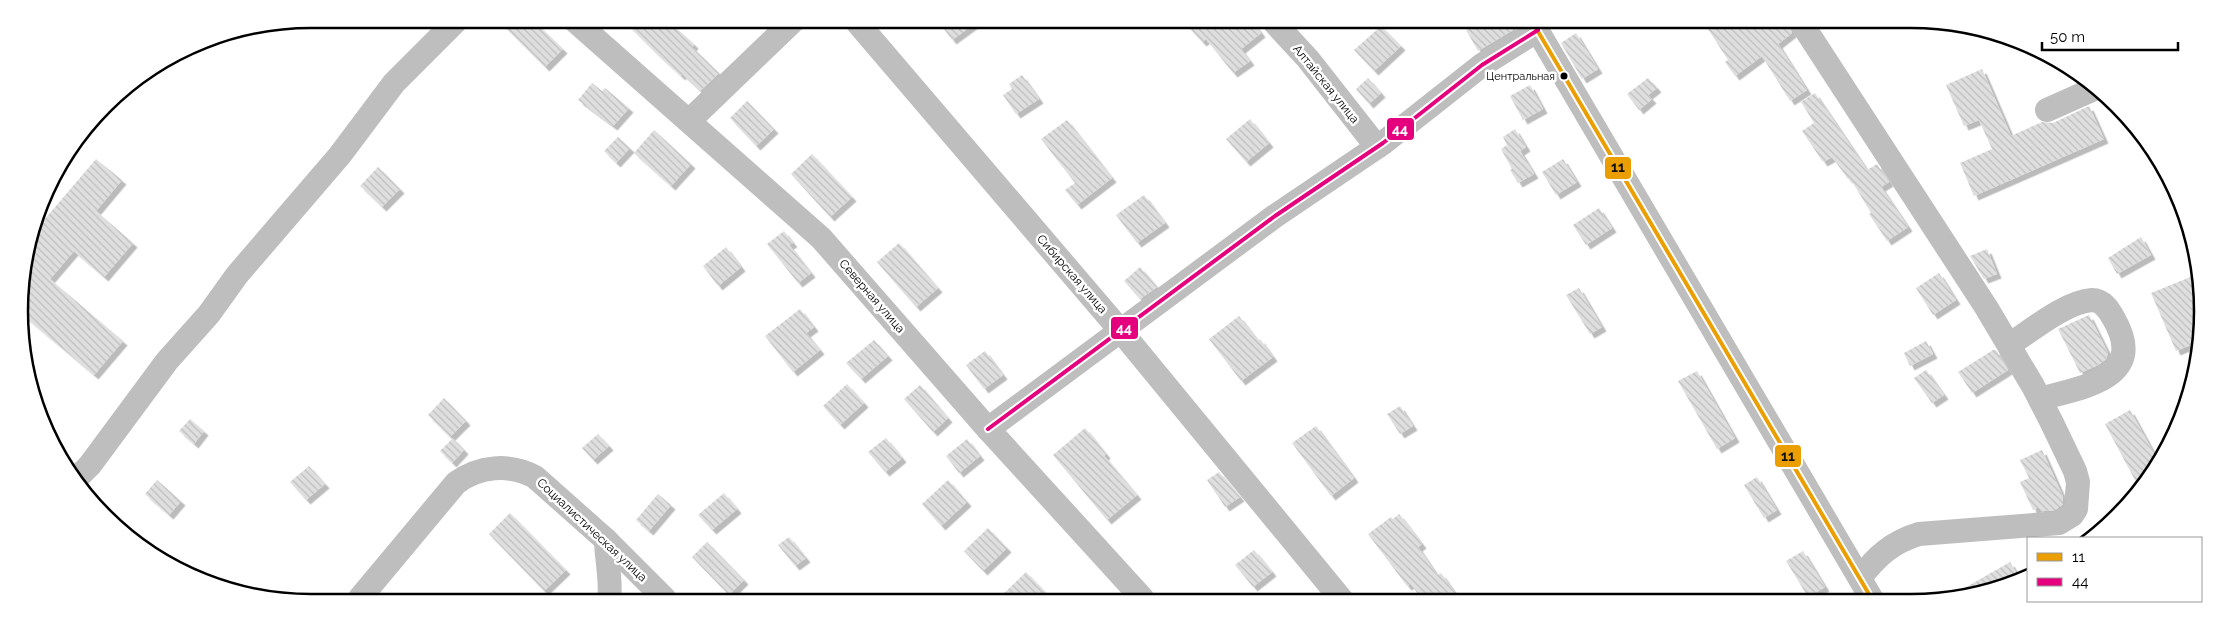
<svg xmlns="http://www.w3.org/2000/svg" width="2222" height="622" font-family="Raleway,sans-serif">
	<defs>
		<pattern id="building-back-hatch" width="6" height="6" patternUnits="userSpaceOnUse" patternTransform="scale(1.25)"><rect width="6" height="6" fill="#dfdfdf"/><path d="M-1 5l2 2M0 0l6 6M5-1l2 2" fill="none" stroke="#bebebe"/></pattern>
		<filter id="shadow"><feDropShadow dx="4.5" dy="4.5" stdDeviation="0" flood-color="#0004"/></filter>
	</defs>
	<rect width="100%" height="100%" fill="#fff"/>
	<g fill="url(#building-back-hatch)" filter="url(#shadow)">
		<path d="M497 19 533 20 563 49 545 67Z"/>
		<path d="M623 20H667L694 44 692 47 719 73 700 91 682 74 681 76 658 55Z"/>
		<path d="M938 21H978L952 40Z"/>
		<path d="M1184 22H1225L1231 28 1238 22H1253L1261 33 1241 49 1250 61 1233 73 1206 39 1202 42Z"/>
		<path d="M1479 23H1510L1513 30 1478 51 1466 30Z"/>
		<path d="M1704 23 1788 24 1792 33 1778 44 1807 90 1790 101 1762 56 1735 76 1725 62 1728 60Z"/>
		<path d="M1381 26 1401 46 1374 71 1354 50Z"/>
		<path d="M1576 33 1598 69 1582 79 1561 43Z"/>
		<path d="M1982 69 2011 136 2042 122 2053 123 2089 106 2104 139 1974 196 1960 163 1992 149 1979 120 1964 126 1946 85Z"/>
		<path d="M1022 75 1039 99 1016 114 1003 95 1012 89 1009 84Z"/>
		<path d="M1368 78 1381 93 1369 104 1356 89Z"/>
		<path d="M1648 78 1657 88 1648 95 1652 99 1639 110 1627 94Z"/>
		<path d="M592 83 602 91 605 88 629 108 613 126 578 100Z"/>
		<path d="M1530 85 1543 109 1523 120 1510 96Z"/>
		<path d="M1815 93 1867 170 1877 164 1889 182 1881 187 1908 227 1887 241 1869 214 1871 213 1850 178 1848 179 1832 157 1823 162 1802 131 1814 123 1801 102Z"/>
		<path d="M747 101 774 129 756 146 730 118Z"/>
		<path d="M1250 119 1269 143 1246 162 1226 139Z"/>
		<path d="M1067 120 1112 178 1077 205 1065 190 1075 183 1041 139Z"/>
		<path d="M1515 129 1526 147 1520 151 1534 174 1518 183 1510 170 1512 169 1501 149 1507 145 1503 137Z"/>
		<path d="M654 130 691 164 671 186 634 153Z"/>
		<path d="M618 137 630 148 616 163 604 151Z"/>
		<path d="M812 154 852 197 830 217 791 174Z"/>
		<path d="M96 159 122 180 96 211 133 243 104 277 74 251 50 279 123 341 94 375 22 314 19 292 40 217 44 220Z"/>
		<path d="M1563 159 1577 182 1556 195 1542 172Z"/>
		<path d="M378 167 400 189 382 207 360 186Z"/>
		<path d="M1144 195 1165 223 1137 243 1116 215Z"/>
		<path d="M1599 208 1612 228 1586 245 1573 225Z"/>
		<path d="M784 231 793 243 789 245 811 273 798 283 767 244Z"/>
		<path d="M2141 237 2151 255 2117 274 2108 258Z"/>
		<path d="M899 243 938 288 916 307 877 262Z"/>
		<path d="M726 247 741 267 718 286 703 266Z"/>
		<path d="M1987 249 1997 274 1984 279 1970 256Z"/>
		<path d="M1140 267 1157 287 1140 299 1124 281Z"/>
		<path d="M1939 273 1956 300 1933 315 1916 288Z"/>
		<path d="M2198 274V342L2176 351 2151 293Z"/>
		<path d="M1579 288 1602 327 1590 334 1566 295Z"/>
		<path d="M800 309 814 327 806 333 820 350 793 372 765 336Z"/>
		<path d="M2089 315 2108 353 2106 359 2098 365 2080 373 2058 329Z"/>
		<path d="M1239 316 1258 341 1260 339 1273 357 1241 381 1209 339Z"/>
		<path d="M874 340 888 356 861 379 846 363Z"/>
		<path d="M1926 341 1933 354 1910 366 1904 353Z"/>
		<path d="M1993 350H1996L2008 370 1972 393 1958 372Z"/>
		<path d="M985 351 1003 375 984 389 966 365Z"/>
		<path d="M1926 370 1944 395 1932 403 1914 378Z"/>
		<path d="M1697 371 1735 438 1717 449 1678 381Z"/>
		<path d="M847 384 864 403 840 425 823 406Z"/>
		<path d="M920 385 948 418 933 432 904 399Z"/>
		<path d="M444 398 466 421 450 437 428 415Z"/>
		<path d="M1400 406 1413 426 1400 434 1387 414Z"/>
		<path d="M2130 410 2159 463 2147 479 2137 484 2105 424Z"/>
		<path d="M190 419 204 431 194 444 179 431Z"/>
		<path d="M1316 426 1354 478 1331 496 1292 443Z"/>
		<path d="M1085 428 1106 454 1104 456 1137 495 1107 520 1053 455Z"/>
		<path d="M598 434 609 446 593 460 582 448Z"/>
		<path d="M453 438 464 450 452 463 440 451Z"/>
		<path d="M886 438 902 458 885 472 868 452Z"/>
		<path d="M967 439 980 456 959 473 946 456Z"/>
		<path d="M2042 450 2063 497V504L2055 510 2041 511 2039 507 2033 510 2020 482 2029 478 2020 460Z"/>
		<path d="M309 466 325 484 306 500 290 482Z"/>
		<path d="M1219 472 1240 497 1225 507 1207 480Z"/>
		<path d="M1757 477 1777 510 1764 518 1744 485Z"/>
		<path d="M157 480 181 501 169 515 145 494Z"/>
		<path d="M948 480 967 502 941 526 922 504Z"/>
		<path d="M724 493 737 509 712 530 698 515Z"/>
		<path d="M658 494 671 505 649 531 636 520Z"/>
		<path d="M510 513 566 570 544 591 489 534Z"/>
		<path d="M1399 514 1422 544 1418 547 1437 575 1441 573 1460 600H1422L1411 584 1407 586 1368 534 1391 517 1393 519Z"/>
		<path d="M988 528 1007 548 983 571 964 551Z"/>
		<path d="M789 537 806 558 795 566 778 545Z"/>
		<path d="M707 542 744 580 729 595 692 557Z"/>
		<path d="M1254 550 1272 572 1253 587 1235 565Z"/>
		<path d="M1803 551 1825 587 1808 597 1786 561Z"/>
		<path d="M2010 562 2021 581 1956 599 1954 594Z"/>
		<path d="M1026 572 1052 599H998Z"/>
	</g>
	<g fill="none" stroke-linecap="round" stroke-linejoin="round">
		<g stroke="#bebebe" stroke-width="24">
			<path d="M574 20 821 238 988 429 1143 599"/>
			<path d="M856 21 1120 330 1342 600"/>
			<path d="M1274 22 1308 59 1377 147"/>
			<path d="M1533 23 1873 601"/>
			<path d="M1802 24 1986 307 2033 386 2052 423 2075 471 2078 482 2076 509 2072 515 2059 523 1919 534C1892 542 1876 557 1860 578"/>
			<path d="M2047 110 2094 89"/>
			<path d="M689 121 794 20"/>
			<path d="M2009 345C2031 331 2065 302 2092 300 2103 300 2109 310 2114 319 2148 379 2082 387 2040 399"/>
			<path d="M988 429 1275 216 1383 143 1482 65 1538 30"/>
			<path d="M75 480 90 465 167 361 209 314 237 275 340 155 394 83 458 19"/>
			<path d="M606 540C606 555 612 586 609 598"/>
			<path d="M360 598 456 483C479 466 509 463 535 477L606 540 664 598"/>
		</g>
		<g stroke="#fff" stroke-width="8">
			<path id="bus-1" d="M1533 23 1873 601"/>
		</g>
		<g stroke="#fff" stroke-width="8">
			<path id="bus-2" d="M988 429 1275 216 1383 143 1482 65 1538 30"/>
		</g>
		<use href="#bus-1" stroke="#eb9e00" stroke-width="4"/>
		<use href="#bus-2" stroke="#e5007d" stroke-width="4"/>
	</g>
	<circle fill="#000" stroke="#fff" stroke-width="2" cx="1564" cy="76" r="4.5"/>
	<g text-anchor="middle" stroke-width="5" stroke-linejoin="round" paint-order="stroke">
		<g font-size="11" fill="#000" stroke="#fff" text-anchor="end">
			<text x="1555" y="80">Центральная</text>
		</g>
		<g font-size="12" fill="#000" stroke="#fff">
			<text transform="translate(1326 84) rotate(51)" y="4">Алтайская улица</text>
			<text transform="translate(1072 274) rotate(49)" y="4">Сибирская улица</text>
			<text transform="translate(872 296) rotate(49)" y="4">Северная улица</text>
			<text transform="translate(592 530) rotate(43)" y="4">Социалистическая улица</text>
		</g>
	</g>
	<path d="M0 0H2222V622H0ZM311 28H1911A283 283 0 0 1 2194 311V311A283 283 0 0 1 1911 594H311A283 283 0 0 1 28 311V311A283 283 0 0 1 311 28Z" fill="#fff" fill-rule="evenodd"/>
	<path fill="none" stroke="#000" stroke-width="2.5" d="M311 28H1911A283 283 0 0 1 2194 311V311A283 283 0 0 1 1911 594H311A283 283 0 0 1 28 311V311A283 283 0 0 1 311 28Z"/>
	<g stroke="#fff" stroke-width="2">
		<rect x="1386" y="117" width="29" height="24" rx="5" fill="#e5007d"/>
		<rect x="1604" y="156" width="28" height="24" rx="5" fill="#eb9e00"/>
		<rect x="1110" y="316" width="29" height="24" rx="5" fill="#e5007d"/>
		<rect x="1774" y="444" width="28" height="24" rx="5" fill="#eb9e00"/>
	</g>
	<g font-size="14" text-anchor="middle" font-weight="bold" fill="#fff">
		<text x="1400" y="134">44</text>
		<text x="1124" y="333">44</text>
	</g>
	<g font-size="14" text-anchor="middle" font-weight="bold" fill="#111">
		<text x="1618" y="172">11</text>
		<text x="1788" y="461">11</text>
	</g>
	<rect x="2027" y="537" width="175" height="65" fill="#ffffff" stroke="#999999"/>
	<rect x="2037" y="553" width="25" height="8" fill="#eb9e00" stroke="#999999"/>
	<text x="2072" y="562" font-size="15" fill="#000000">11</text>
	<rect x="2037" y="578" width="25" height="8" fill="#e5007d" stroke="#999999"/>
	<text x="2072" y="587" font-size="15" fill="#000000">44</text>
	<path d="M2042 42v8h136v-8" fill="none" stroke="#000000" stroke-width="2.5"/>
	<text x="2050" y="42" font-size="15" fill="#000000" stroke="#ffffff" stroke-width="4" paint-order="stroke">50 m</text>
</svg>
